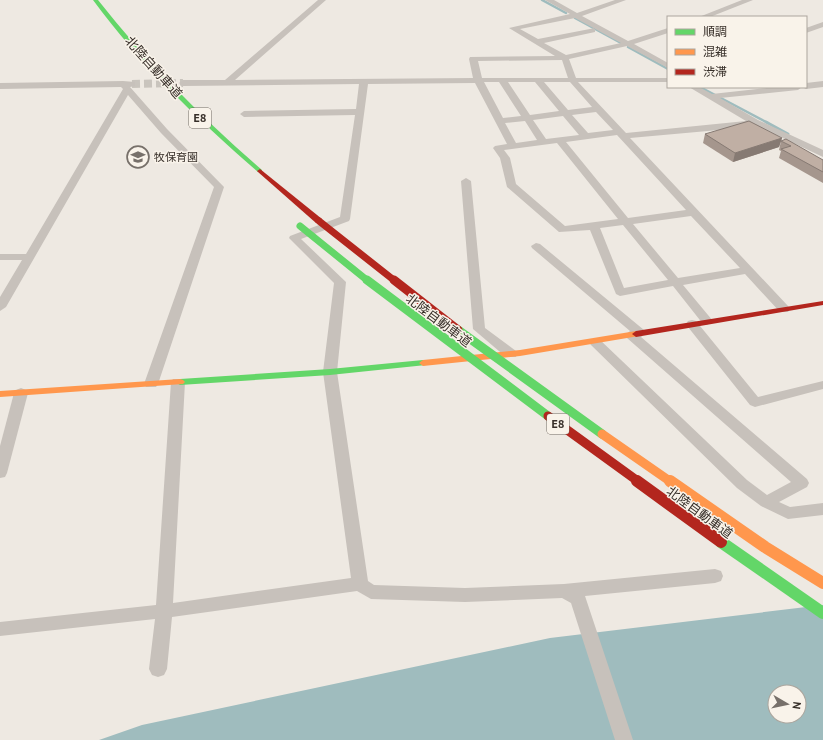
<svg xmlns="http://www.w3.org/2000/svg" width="823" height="740" font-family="'PT Sans','Noto Sans JP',sans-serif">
	<rect width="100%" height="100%" fill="#eee9e2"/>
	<path fill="#9fbcbe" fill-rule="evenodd" d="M823 605V740H99L142 725 550 638ZM775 692H799V716H775Z"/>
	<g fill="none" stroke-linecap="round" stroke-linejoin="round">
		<g stroke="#9fbcbe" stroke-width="2.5">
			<path d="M542 0 566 13"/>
			<path d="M575 18 621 43"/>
			<path d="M628 47 668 69"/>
			<path d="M700 87 768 123"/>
		</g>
		<path stroke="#9fbcbe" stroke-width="3" d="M766 122 788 134"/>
		<path stroke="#c9c4bd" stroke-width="8" stroke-dasharray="8 4" stroke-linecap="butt" d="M132 84 183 83"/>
		<g fill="#c7c1bb" fill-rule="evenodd">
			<path d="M318 0H326L235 80 473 78 469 59 470 57 555 56 509 28 570 14 545 0H554L577 13 615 0H626L582 16 628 41 668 28V33L634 44 668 63V68L627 46 569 59 576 78H668V82H578L626 133 746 121 689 87H699L712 94 776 87H802L798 90 720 98 758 120 823 150V157L753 124 730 129 630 138 788 306 790 309 788 312H780L745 274 683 285 713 321 707 325 703 324 673 286 620 296 616 294 590 230 559 232 507 187 500 158 493 148 495 146 507 144 475 83 368 84 350 219 349 221 301 239 346 282 337 372 368 581 374 585 465 588 564 584 715 569 721 571 723 576 721 581 715 583 585 596 633 740H615L571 603 562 598 465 602 371 599 357 591 172 617 167 669 164 675 158 677 152 675 149 669 155 619 0 636V622L156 605 171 382 173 379H183L185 382 173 603 351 578 323 372 334 283 289 238 290 236 340 217 355 115 244 117 240 114 244 111 356 109 359 84 183 86 179 83 183 80H225ZM575 18 621 43 566 55 544 43 595 32V28L538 39 520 29ZM562 60 568 78H482L478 61ZM484 82H499L521 116 503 118ZM508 82H535L559 111 530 115ZM544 82H570L592 107 568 110ZM596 112 613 130 588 133 572 115ZM563 116 579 135 546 139 533 120ZM525 121 537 140 516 143 505 123ZM617 135 686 210 628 218 566 142ZM557 143 618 219 565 226 516 184 510 158 504 150ZM691 216 740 268 678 278 633 224ZM623 225 668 280 624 288 600 228Z"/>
			<path d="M742 0H753L710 17H699Z"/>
			<path d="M823 22V27L806 33V28Z"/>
			<path d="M123 81 135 82V86L130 87 167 129 224 187 158 384 156 387H146L144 384 214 187 161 133 128 95 6 307 0 311V297L22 260H0V254H26L123 89 121 87 0 89V83Z"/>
			<path d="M823 81V87L806 89 802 87H806V83Z"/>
			<path d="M466 178 471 181 485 328 516 351 517 354 516 357H506L473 329 461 181Z"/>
			<path d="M536 243 540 244 644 330 646 333 641 337 807 479 809 483 807 487 779 502 790 507 823 503V515L788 519 761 506 737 488 591 345 589 342 591 339H599L747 480 767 495 791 482 627 338 625 335 630 331 532 248 531 246Z"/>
			<path d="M692 320 696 321 758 397 823 381V389L755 407 750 405 688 327 686 324 688 321Z"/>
			<path d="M21 388 26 390 28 393 7 473 5 477 0 478V446L14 393 16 390Z"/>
		</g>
		<g fill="#63d668" fill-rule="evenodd">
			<path d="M93 0H98C147 62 202 118 262 170V172H258C198 120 140 64 93 0Z"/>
			<path d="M423 360 426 361 427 363 426 365 330 375 180 385 175 382 180 379 330 369Z"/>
		</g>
		<g fill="#ff974d" fill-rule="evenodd">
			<path d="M636 331 639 332 640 334 639 336 520 356 423 366 419 363 423 360 520 350Z"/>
			<path d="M180 379 183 380 185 382 183 384 0 397V391Z"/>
		</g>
		<g fill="#b3261e" fill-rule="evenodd">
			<path d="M260 169 322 219V223H316L258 172 257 171Z"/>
			<path d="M823 301V305L636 337 632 334 636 331Z"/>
		</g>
		<path stroke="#63d668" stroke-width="7" d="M300 226 368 281"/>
		<g stroke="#63d668" stroke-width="9">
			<path d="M367 280 548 416"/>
			<path d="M458 330 602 434"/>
		</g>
		<path stroke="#63d668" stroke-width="12" d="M721 542 823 613"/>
		<path stroke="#ff974d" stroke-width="9" d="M602 434 671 482"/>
		<path stroke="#ff974d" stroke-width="12" d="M670 481 765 547 823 583"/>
		<path stroke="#b3261e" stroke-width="7" d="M319 221 395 281"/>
		<g stroke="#b3261e" stroke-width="9">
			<path d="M394 280 458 330"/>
			<path d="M548 416 639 482"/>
		</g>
		<path stroke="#b3261e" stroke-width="12" d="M637 481 721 542"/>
	</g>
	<g fill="#a5968d">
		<path d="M705 134 782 138 779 147 733 162 703 143Z"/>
		<path d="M781 141 823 160V183L779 158 781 151 779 150Z"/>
	</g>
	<path fill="#867a73" d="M782 138 779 147 733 162 735 153Z"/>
	<g fill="#c0afa4" stroke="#867a73">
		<path d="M749 121 782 138 735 153 705 134Z"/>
		<path d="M786 139 823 160V172L781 149 791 146 781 141Z"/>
	</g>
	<defs>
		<g id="school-ring" transform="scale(1.15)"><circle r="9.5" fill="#f9f3ea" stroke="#77706a" stroke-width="1.5"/><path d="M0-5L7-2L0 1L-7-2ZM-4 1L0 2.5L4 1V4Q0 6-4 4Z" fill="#77706a"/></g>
	</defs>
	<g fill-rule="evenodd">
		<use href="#school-ring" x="138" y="157"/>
	</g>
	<g text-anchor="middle" stroke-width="3" stroke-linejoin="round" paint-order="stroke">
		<g font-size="11" fill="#372f29" stroke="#f9f3ea" text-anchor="start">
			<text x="154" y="161">牧保育園</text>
		</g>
		<g fill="#f9f3ea" stroke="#716a63" stroke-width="1">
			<rect x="189" y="108" width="22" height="20" rx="3"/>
			<rect x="547" y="414" width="22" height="20" rx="3"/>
		</g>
		<g font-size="12" font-weight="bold" fill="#372f29">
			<text x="200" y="122">E8</text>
			<text x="558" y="428">E8</text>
		</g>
		<g font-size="13" fill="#372f29" stroke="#f9f3ea">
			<text transform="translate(154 67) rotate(48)" y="5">北陸自動車道</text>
			<text transform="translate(439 320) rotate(37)" y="5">北陸自動車道</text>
			<text transform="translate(700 512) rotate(36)" y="5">北陸自動車道</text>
		</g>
	</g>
	<rect x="667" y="16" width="140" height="72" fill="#f9f3ea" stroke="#aba59d"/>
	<rect x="675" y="29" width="20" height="6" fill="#63d668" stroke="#aba59d"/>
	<text x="703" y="36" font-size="12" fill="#372f29">順調</text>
	<rect x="675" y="49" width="20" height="6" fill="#ff974d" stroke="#aba59d"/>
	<text x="703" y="56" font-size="12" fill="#372f29">混雑</text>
	<rect x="675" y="69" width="20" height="6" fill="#b3261e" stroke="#aba59d"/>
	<text x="703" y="76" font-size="12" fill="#372f29">渋滞</text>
	<g transform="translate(787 704) rotate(99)"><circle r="19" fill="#f9f3ea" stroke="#aba59d"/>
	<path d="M0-3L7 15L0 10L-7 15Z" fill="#77706a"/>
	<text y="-6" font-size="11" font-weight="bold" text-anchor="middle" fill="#372f29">N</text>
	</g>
</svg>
